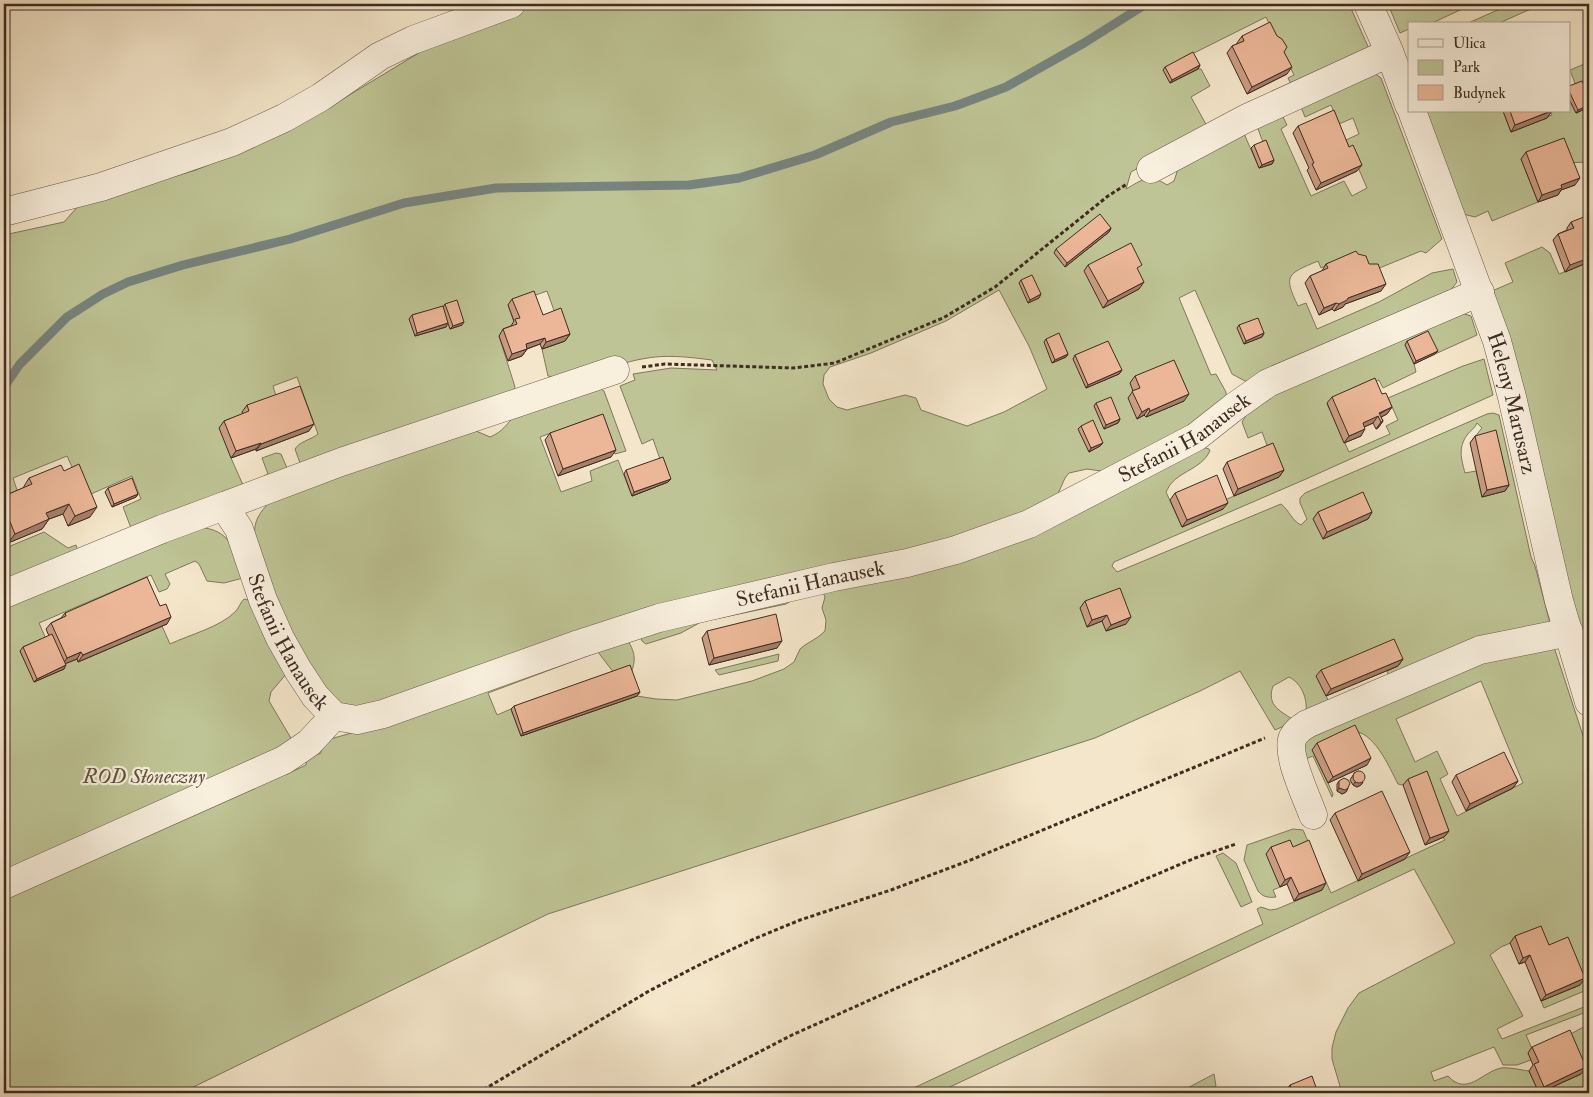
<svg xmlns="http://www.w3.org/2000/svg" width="1593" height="1097" font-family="'IM FELL Double Pica',serif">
	<rect width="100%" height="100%" fill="#f4e6ca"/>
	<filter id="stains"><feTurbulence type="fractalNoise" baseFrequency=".004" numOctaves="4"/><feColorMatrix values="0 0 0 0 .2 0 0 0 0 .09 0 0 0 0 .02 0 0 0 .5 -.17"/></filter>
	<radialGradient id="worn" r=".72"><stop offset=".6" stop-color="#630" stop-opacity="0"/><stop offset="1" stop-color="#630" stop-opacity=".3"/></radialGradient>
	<g fill="#bec495" stroke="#7e785b" fill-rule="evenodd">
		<path d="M538 4H1349L1370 51 1291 84 1288 78 1294 75 1266 17 1190 55 1170 83 1197 69H1201L1210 86 1191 97 1208 128 1131 172 1126 189C1142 180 1149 173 1167 185L1174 181 1179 166 1242 129 1259 168 1271 164 1257 126 1282 115 1287 125 1281 129 1311 196 1344 181 1352 196 1367 188 1346 140 1359 134 1353 118 1339 124 1331 105 1305 117 1301 107 1373 72 1381 78 1442 239 1426 253 1421 251 1377 269H1367L1353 253 1321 268 1318 261C1287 274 1283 275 1298 306L1306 303 1317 329 1379 302 1432 273 1453 269 1457 282 1446 296 1253 380 1245 381 1232 374 1195 290 1179 298 1211 375 1216 374 1226 392V397L1211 414 1124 465 1101 471 1087 469 1069 473 1065 478 1057 496 999 528 354 711 325 694 290 634 255 544C253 521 257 516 272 499L476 431 490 437C504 431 505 425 516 415L600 388 604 391 626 451 615 454 600 415 540 437 561 492 592 481 590 471 618 460 632 496 668 482 653 439 642 444 620 386 635 380 633 374 671 368 717 370 712 360C688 357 665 354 642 359 612 364 579 383 548 376L542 349 565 341 547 291 508 305 515 325 512 331 499 336 515 387 511 394 300 463 295 449C300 441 311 440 318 434L297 377 273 386 277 399 242 412 244 418 231 458 243 485 131 528 123 507 141 499 132 476 91 494 72 467 67 456 13 478 18 493 4 499V235L64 222 80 204 196 170 270 139 341 100 432 45ZM999 290 1029 346 1047 389 1004 412 967 426 921 410 916 398 905 395 847 410 837 407 829 399 823 384 824 375 830 367 871 353 946 321Z"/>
		<path d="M1388 4H1473L1430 24 1426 22 1422 24H1409V29L1400 33Z"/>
		<path d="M1511 4H1542L1497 24H1466Z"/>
		<path d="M1589 62V104L1576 86 1570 70Z"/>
		<path d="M1569 99 1576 113 1589 107V171L1586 162 1567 163 1521 159 1538 202 1492 221 1488 211 1475 217 1463 214 1424 111H1503L1511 132 1552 115 1550 111H1569Z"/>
		<path d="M1542 247 1550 253 1559 274 1589 262V652L1569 593 1492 291 1513 282 1505 263Z"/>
		<path d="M1462 313 1471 316 1477 335 1435 354 1426 335 1414 364 1416 372 1383 388 1379 380 1327 404 1349 452 1390 434 1386 426 1398 420 1388 398 1463 366 1484 359 1493 395 1306 479 1114 562 1112 566 1117 572 1281 504C1289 510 1292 521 1301 525L1307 519 1300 503V498L1305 493 1487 414 1493 413 1499 415 1531 557 1535 566 1551 627 1391 681 1387 671 1398 666 1317 677 1331 706 1305 717C1309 702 1303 684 1289 677L1273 686C1266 706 1281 711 1295 721L1275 730 1240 671 1200 691 1095 738 548 914 181 1093H4V607L198 527C233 530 233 550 243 578L224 583 207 581 199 564 195 561 165 574 170 584 167 589 159 592 151 575 39 623 46 639 20 651 35 682 62 665 162 626 170 644C189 635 220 627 235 612 239 608 240 603 244 599L248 600 255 605 287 673 271 692 269 701 295 745 282 773 287 774 306 765 307 759 321 753 322 744 327 740 397 720 626 638C635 651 637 660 630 675L614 673 598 652 488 693 497 715 511 709 521 736 637 696 656 699 677 700 752 681 784 669 794 662 800 649 805 645 818 637 825 631 826 620 822 608 825 597 822 590 1203 447 1209 449 1210 451C1201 471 1174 471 1166 492L1182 527 1220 502 1279 477 1262 432 1248 438 1242 422 1254 403ZM1477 423 1482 428 1470 443 1491 437 1482 497 1476 471 1465 473C1461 458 1458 448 1467 435 1471 430 1475 428 1477 423Z"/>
		<path d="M276 453 281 454 287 468 267 483 264 476 268 474 262 458Z"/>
		<path d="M44 532 68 548 76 545 78 551 4 586V538L8 547Z"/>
		<path d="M794 599 786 604 701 622 681 633 646 644 642 641 640 636Z"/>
		<path d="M1553 644 1589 754V989L1544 1008 1541 1001 1544 952 1536 932 1501 947 1490 955 1523 1016 1497 1029 1502 1039 1589 1005V1011L1526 1035 1533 1051 1531 1060 1517 1065H1503L1494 1047 1431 1072 1434 1081 1448 1076C1467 1097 1482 1072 1501 1068 1509 1067 1521 1070 1529 1071L1539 1093 1565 1037 1589 1024V1093H1342L1332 1059V1048L1336 1032 1348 1008 1359 993 1455 943 1414 869 937 1093H903L1263 924 1257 909 1261 907 1270 910 1277 909 1322 890 1304 847 1280 887 1273 890 1276 897C1268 898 1263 897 1258 891L1244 860 1247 845 1293 829 1303 830 1331 893 1445 840 1403 785 1398 784C1389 767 1374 730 1351 731 1344 732 1320 746 1313 750L1333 794 1332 797 1313 756 1303 760 1302 742 1485 655ZM1481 681 1523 783 1457 816 1440 779 1448 774 1437 751 1415 762 1396 719Z"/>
		<path d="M779 654 778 661 719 675 715 670Z"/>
		<path d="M1223 853 1236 863 1252 902 1241 907 1216 856Z"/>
		<path d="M1214 1074 1216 1086 1201 1093H1178Z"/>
	</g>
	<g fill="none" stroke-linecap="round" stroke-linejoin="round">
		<path stroke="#77847f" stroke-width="9" d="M4 387 20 364 67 317 103 294 128 282 183 265 290 239 404 203 496 188 689 185 739 178 815 155 891 122 955 106 1006 87 1084 43 1146 4"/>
		<g stroke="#6c5a4b" stroke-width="29">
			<g id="minor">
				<path d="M1368 4 1389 51 1409 105"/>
				<path id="s1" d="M1412 111 1497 341 1512 397 1559 601 1589 702"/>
				<path d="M1151 169 1245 119 1389 53"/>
				<path d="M4 212 101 187 232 142 284 118 321 97 380 56 413 40 511 4"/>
				<path id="s2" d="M615 370 341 462 224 506 239 529 263 600 280 638 298 670 315 696 334 716 357 720 383 714 579 644 659 618 834 577 907 563 956 550 1029 524 1196 437 1234 407 1268 383 1480 292"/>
				<path d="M4 594 162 529 224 506"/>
				<path d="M1313 815C1307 798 1285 753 1293 737 1296 731 1301 728 1307 724L1480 650 1569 632"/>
				<path d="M4 885 284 760 309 743 334 716"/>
			</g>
		</g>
		<g stroke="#3f2c21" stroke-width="3" stroke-dasharray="4 2.5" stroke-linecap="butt">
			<path d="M642 367 665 364 793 368 835 363 943 318 995 287 1108 196 1127 184"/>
			<path d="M1585 730 1589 741"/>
			<path d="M478 1093 649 991 703 963 754 939 800 920 891 890 968 861 1265 738"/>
			<path d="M680 1093 792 1035 1026 930 1195 858 1236 844"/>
		</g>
		<use href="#minor" stroke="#f8efdd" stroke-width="28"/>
	</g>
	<g fill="#ca9d83" stroke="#3f2c21">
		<path d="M1242 36 1284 52 1287 74 1247 94 1227 53 1232 46 1237 44V43Z"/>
		<path d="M1200 65 1198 69 1170 83 1163 70 1165 67Z"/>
		<path d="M1569 86 1589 96V107L1576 113 1569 99Z"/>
		<path d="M1503 111H1552L1547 118 1511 132Z"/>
		<path d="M1298 126 1357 171 1316 190 1307 170 1309 168 1293 133Z"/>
		<path d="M1254 145 1274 160 1272 164 1259 168 1251 148Z"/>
		<path d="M1526 152 1575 185 1561 190 1558 195 1538 202 1521 159Z"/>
		<path d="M1571 222 1588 259 1584 264 1565 272 1553 240 1558 234 1567 230V228Z"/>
		<path d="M1111 228 1109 232 1065 267 1054 253 1056 249Z"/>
		<path d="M1358 254 1381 291 1345 304 1343 307 1334 311 1332 309 1319 315 1305 283 1310 276 1322 271 1326 264Z"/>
		<path d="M1088 265 1138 271 1139 289 1103 308 1084 271Z"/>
		<path d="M1021 280 1039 298 1028 303 1019 283Z"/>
		<path d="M512 299 543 315 570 334 565 341 542 349 540 344 527 349 522 356 508 361 499 336 503 329 511 326 514 321 508 305Z"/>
		<path d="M445 304 462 325 450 329 447 321 446 327 415 336 409 319 412 315 443 307Z"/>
		<path d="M1239 325 1264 333 1262 337 1244 344 1237 328Z"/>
		<path d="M1046 339 1068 354 1066 357 1052 363 1044 342Z"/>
		<path d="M1407 341 1438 351 1435 354 1414 364 1405 345Z"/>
		<path d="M1075 355 1122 370 1119 374 1086 388 1073 359Z"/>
		<path d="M1135 376 1184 401 1146 417 1144 415 1137 419 1128 398 1133 391 1130 383Z"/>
		<path d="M1382 394 1392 407 1387 414 1381 417 1383 421 1378 428 1376 429 1373 423 1364 427 1361 436 1344 443 1327 403 1332 397Z"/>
		<path d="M1096 403 1120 419 1118 423 1104 429 1094 406Z"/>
		<path d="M247 405 309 431 256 451V449L231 458 219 428 224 421 243 414 242 412Z"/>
		<path d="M1081 426 1103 443 1100 446 1089 452 1078 429Z"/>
		<path d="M550 433 611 457 558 476 545 440Z"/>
		<path d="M1475 436 1509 485 1505 491 1482 497 1470 443Z"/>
		<path d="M1227 462 1284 470 1279 477 1234 496 1223 469Z"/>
		<path d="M626 470 671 479 668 482 632 496 624 474Z"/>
		<path d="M64 471 90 517 68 526 63 514 49 519 42 529 8 543 4 533V496L23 488 29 478Z"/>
		<path d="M108 488 138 494 136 497 112 507 105 492Z"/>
		<path d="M1175 493 1223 509 1182 527 1170 500Z"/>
		<path d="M1318 512H1372L1368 519 1323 539 1313 519Z"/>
		<path d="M1085 601 1126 624 1106 631 1102 621 1087 627 1080 608Z"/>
		<path d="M65 613 167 624 78 662 77 659 65 663 64 669 34 682 20 651 23 647 49 636 46 629 51 623 61 618Z"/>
		<path d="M707 631 777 648 709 665 702 638Z"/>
		<path d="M1403 659 1398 666 1326 696 1316 676 1321 670Z"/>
		<path d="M640 692 637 696 521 736 511 709 514 706Z"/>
		<path d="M1317 743 1367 765 1328 783 1312 750Z"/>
		<path d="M1355 772 1363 782 1361 785 1357 787 1353 785 1350 780Z"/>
		<path d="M1456 775 1518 781 1513 788 1466 811 1452 782Z"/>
		<path d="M1408 779 1449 831 1444 837 1425 845 1403 785Z"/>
		<path d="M1339 781 1348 788 1346 792 1342 794 1337 791V784Z"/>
		<path d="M1335 813 1405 859 1358 881 1330 820Z"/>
		<path d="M1271 847H1293L1322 890 1294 901 1287 884 1280 887 1266 854Z"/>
		<path d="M1515 936 1549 945 1580 985 1541 1001 1525 962 1519 964 1510 943Z"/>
		<path d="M1532 1047 1581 1074 1539 1093 1529 1071 1533 1065 1528 1053Z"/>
		<path d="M1290 1085 1318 1093H1289L1287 1089Z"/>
	</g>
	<g fill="#a4806a" stroke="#3f2c21">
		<path d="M1200 65 1198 69 1170 83 1172 80Z"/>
		<path d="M1292 67 1287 74 1247 94 1252 87Z"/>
		<path d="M1589 105V107L1576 113 1578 110Z"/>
		<path d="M1552 111 1547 118 1511 132 1515 125Z"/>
		<path d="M1274 160 1272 164 1259 168 1262 165Z"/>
		<path d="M1362 165 1357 171 1316 190 1321 183Z"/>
		<path d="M1580 178 1575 185 1561 190 1558 195 1538 202 1542 195 1561 185Z"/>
		<path d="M1111 228 1109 232 1065 267 1067 263Z"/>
		<path d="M1589 253V258L1588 259 1584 264 1565 272 1570 265Z"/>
		<path d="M1144 282 1139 289 1103 308 1108 301Z"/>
		<path d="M1386 284 1381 291 1345 304 1343 307 1334 311 1339 304 1348 298Z"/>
		<path d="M1041 294 1039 298 1028 303 1030 300Z"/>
		<path d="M1336 303 1332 309 1319 315 1324 308Z"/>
		<path d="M464 322 462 325 450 329 453 326Z"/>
		<path d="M448 323 446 327 415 336 417 333Z"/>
		<path d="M1264 333 1262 337 1244 344 1246 341Z"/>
		<path d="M570 334 565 341 542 349 546 342Z"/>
		<path d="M545 338 540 344 521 351 526 344Z"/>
		<path d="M527 349 522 356 508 361 512 354Z"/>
		<path d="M1438 351 1435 354 1414 364 1416 361Z"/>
		<path d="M1068 354 1066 357 1052 363 1055 360Z"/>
		<path d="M1122 370 1119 374 1086 388 1088 385Z"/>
		<path d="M1189 394 1184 401 1146 417 1150 411Z"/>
		<path d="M1392 407 1387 414 1379 418 1378 416 1373 423 1358 430 1363 423Z"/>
		<path d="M1149 408 1144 415 1137 419 1142 412Z"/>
		<path d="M1120 419 1118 423 1104 429 1106 425Z"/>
		<path d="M1383 421 1378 428 1376 429 1381 422Z"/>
		<path d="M314 424 309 431 256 451 261 444Z"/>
		<path d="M1365 429 1361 436 1344 443 1349 436Z"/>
		<path d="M261 443 256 449 231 458 236 451Z"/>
		<path d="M1103 443 1100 446 1089 452 1091 448Z"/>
		<path d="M616 450 611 457 558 476 563 469Z"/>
		<path d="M1284 470 1279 477 1234 496 1238 489Z"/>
		<path d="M671 479 668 482 632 496 634 492Z"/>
		<path d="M1509 485 1505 491 1482 497 1487 490Z"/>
		<path d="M138 494 136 497 112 507 114 504Z"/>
		<path d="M1228 503 1223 509 1182 527 1187 520Z"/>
		<path d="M69 504 63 514 49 519 42 529 8 543 15 534 46 513Z"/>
		<path d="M97 507 90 517 68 526 75 516Z"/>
		<path d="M1372 512 1368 519 1323 539 1327 532Z"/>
		<path d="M1107 615 1102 621 1087 627 1092 620Z"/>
		<path d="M171 617 167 624 78 662 83 655Z"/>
		<path d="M1131 617 1126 624 1106 631 1111 625Z"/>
		<path d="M782 641 777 648 709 665 714 658Z"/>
		<path d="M81 652 77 659 62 665 67 658Z"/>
		<path d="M1403 659 1398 666 1326 696 1331 689Z"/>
		<path d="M66 665 64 669 34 682 37 679Z"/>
		<path d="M640 692 637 696 521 736 523 733Z"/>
		<path d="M1371 758 1367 765 1328 783 1333 777Z"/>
		<path d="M1518 781 1513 788 1466 811 1470 804Z"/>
		<path d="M1355 782H1363L1361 785 1357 787 1353 785Z"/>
		<path d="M1339 788H1348L1346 792 1342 794 1337 791Z"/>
		<path d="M1449 831 1444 837 1425 845 1430 838Z"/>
		<path d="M1410 852 1405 859 1358 881 1362 874Z"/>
		<path d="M1291 877 1287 884 1280 887 1285 880Z"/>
		<path d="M1326 883 1322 890 1294 901 1299 894Z"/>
		<path d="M1530 955 1525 962 1519 964 1523 958Z"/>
		<path d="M1585 978 1580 985 1541 1001 1546 995Z"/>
		<path d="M1586 1067 1581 1074 1539 1093 1544 1087Z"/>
	</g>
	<g fill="#ebb798" stroke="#3f2c21">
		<path d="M1270 22 1277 36 1282 39 1287 47 1284 52 1292 67 1252 87 1232 46 1244 41 1242 36Z"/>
		<path d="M1193 52 1200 65 1172 80 1165 67Z"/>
		<path d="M1582 81 1589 96V105L1578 110 1569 91V86Z"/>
		<path d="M1334 110 1349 147 1353 145 1362 165 1321 183 1312 164 1314 163 1298 126Z"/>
		<path d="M1510 111H1551L1515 125Z"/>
		<path d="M1564 138 1580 178 1561 185 1562 188 1542 195 1526 152Z"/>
		<path d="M1266 140 1274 160 1262 165 1254 145Z"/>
		<path d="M1100 214 1111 228 1067 263 1056 249Z"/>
		<path d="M1589 215V253L1587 254 1589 258 1570 265 1558 234 1574 228 1571 222Z"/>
		<path d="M1131 243 1142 265 1137 268 1144 282 1108 301 1088 265Z"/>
		<path d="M1356 251 1358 254 1366 256 1369 264H1378L1386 284 1348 298 1347 300 1339 304 1336 303 1324 308 1310 276 1328 268 1326 264Z"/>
		<path d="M1032 275 1041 294 1030 300 1021 280Z"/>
		<path d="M534 291 543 315 561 308 570 334 546 342 545 338 526 344 527 349 512 354 503 329 517 324 515 319 520 318 512 299Z"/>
		<path d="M457 300 464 322 453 326 445 304Z"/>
		<path d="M443 306 448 323 417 333 412 315Z"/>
		<path d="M1258 318 1264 333 1246 341 1239 325Z"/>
		<path d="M1428 331 1438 351 1416 361 1407 341Z"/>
		<path d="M1059 333 1068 354 1055 360 1046 339Z"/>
		<path d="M1108 341 1122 370 1088 385 1075 355Z"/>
		<path d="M1174 360 1189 394 1150 411 1149 408 1142 412 1132 391 1140 388 1135 376Z"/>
		<path d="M1375 378 1382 394 1386 393 1392 407 1379 413 1383 421 1381 422 1378 416 1363 423 1365 429 1349 436 1332 397Z"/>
		<path d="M300 386 314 424 261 444V443L236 451 224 421 249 411 247 405Z"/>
		<path d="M1111 397 1120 419 1106 425 1096 403Z"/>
		<path d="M603 414 616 450 563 469 550 433Z"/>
		<path d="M1093 420 1103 443 1091 448 1081 426Z"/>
		<path d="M1496 430 1509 485 1487 490 1475 436Z"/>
		<path d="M1273 443 1284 470 1238 489 1227 462Z"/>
		<path d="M663 457 671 479 634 492 626 470Z"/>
		<path d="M79 464 97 507 75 516 69 504 46 513 49 519 15 534 4 507V496L32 484 29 478 61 465 64 471Z"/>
		<path d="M1217 475 1228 503 1187 520 1175 493Z"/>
		<path d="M132 478 138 494 114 504 108 488Z"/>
		<path d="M1363 492 1372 512 1327 532 1318 512Z"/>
		<path d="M147 577 160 606 166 604 171 617 83 655 81 652 67 658 51 623 66 616 65 613Z"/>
		<path d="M1120 588 1131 617 1111 625 1107 615 1092 620 1085 601Z"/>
		<path d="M776 614 782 641 714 658 707 631Z"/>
		<path d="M52 634 66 665 37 679 23 647Z"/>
		<path d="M1394 639 1403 659 1331 689 1321 670Z"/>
		<path d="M630 665 640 692 523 733 514 706Z"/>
		<path d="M1355 725 1371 758 1333 777 1317 743Z"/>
		<path d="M1504 752 1518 781 1470 804 1456 775Z"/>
		<path d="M1427 771 1449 831 1430 838 1408 779Z"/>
		<circle cx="1359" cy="777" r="6"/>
		<path d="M1344 778 1348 780 1350 783 1348 788 1345 790 1339 788V781Z"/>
		<path d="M1382 791 1410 852 1362 874 1335 813Z"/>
		<path d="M1290 840 1293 847 1309 840 1326 883 1299 894 1291 877 1285 880 1271 847Z"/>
		<path d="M1541 926 1549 945 1568 937 1585 978 1546 995 1530 955 1523 958 1515 936Z"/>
		<path d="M1570 1030 1586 1067 1544 1087 1534 1064 1539 1062 1532 1047Z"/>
		<path d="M1312 1076 1318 1093H1293L1290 1085Z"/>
	</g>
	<g text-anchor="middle" stroke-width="4.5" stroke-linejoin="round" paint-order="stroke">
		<g font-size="21" fill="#3f2c21" stroke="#f8efdd">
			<text dy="7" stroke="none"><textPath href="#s1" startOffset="309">Heleny Marusarz</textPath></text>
			<text dy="7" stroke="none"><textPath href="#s2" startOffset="1556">Stefanii Hanausek</textPath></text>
			<text dy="7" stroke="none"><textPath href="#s2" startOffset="1151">Stefanii Hanausek</textPath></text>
			<text dy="7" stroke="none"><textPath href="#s2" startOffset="565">Stefanii Hanausek</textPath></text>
		</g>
		<g font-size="21" font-style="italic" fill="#5f523e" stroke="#f8efdd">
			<text x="144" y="783">ROD Słoneczny</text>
		</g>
	</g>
	<rect width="1593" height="1097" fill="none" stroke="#f4e6ca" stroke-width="20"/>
	<rect x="5" y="5" width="1583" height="1087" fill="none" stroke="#3f2c21" stroke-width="2.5"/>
	<rect x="10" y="10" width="1573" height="1077" fill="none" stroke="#3f2c21"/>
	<rect x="1408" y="22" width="162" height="90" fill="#f8efdd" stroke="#aea192"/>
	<rect x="1418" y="39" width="25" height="8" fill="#f8efdd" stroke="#aea192"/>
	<text x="1453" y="48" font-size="15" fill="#3f2c21">Ulica</text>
	<rect x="1418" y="60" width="25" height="15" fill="#bec495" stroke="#aea192"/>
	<text x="1453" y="72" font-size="15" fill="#3f2c21">Park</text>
	<rect x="1418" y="85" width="25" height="15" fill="#ebb798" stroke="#aea192"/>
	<text x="1453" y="98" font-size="15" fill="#3f2c21">Budynek</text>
	<rect width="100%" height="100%" filter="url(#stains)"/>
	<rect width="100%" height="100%" fill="url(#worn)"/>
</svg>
